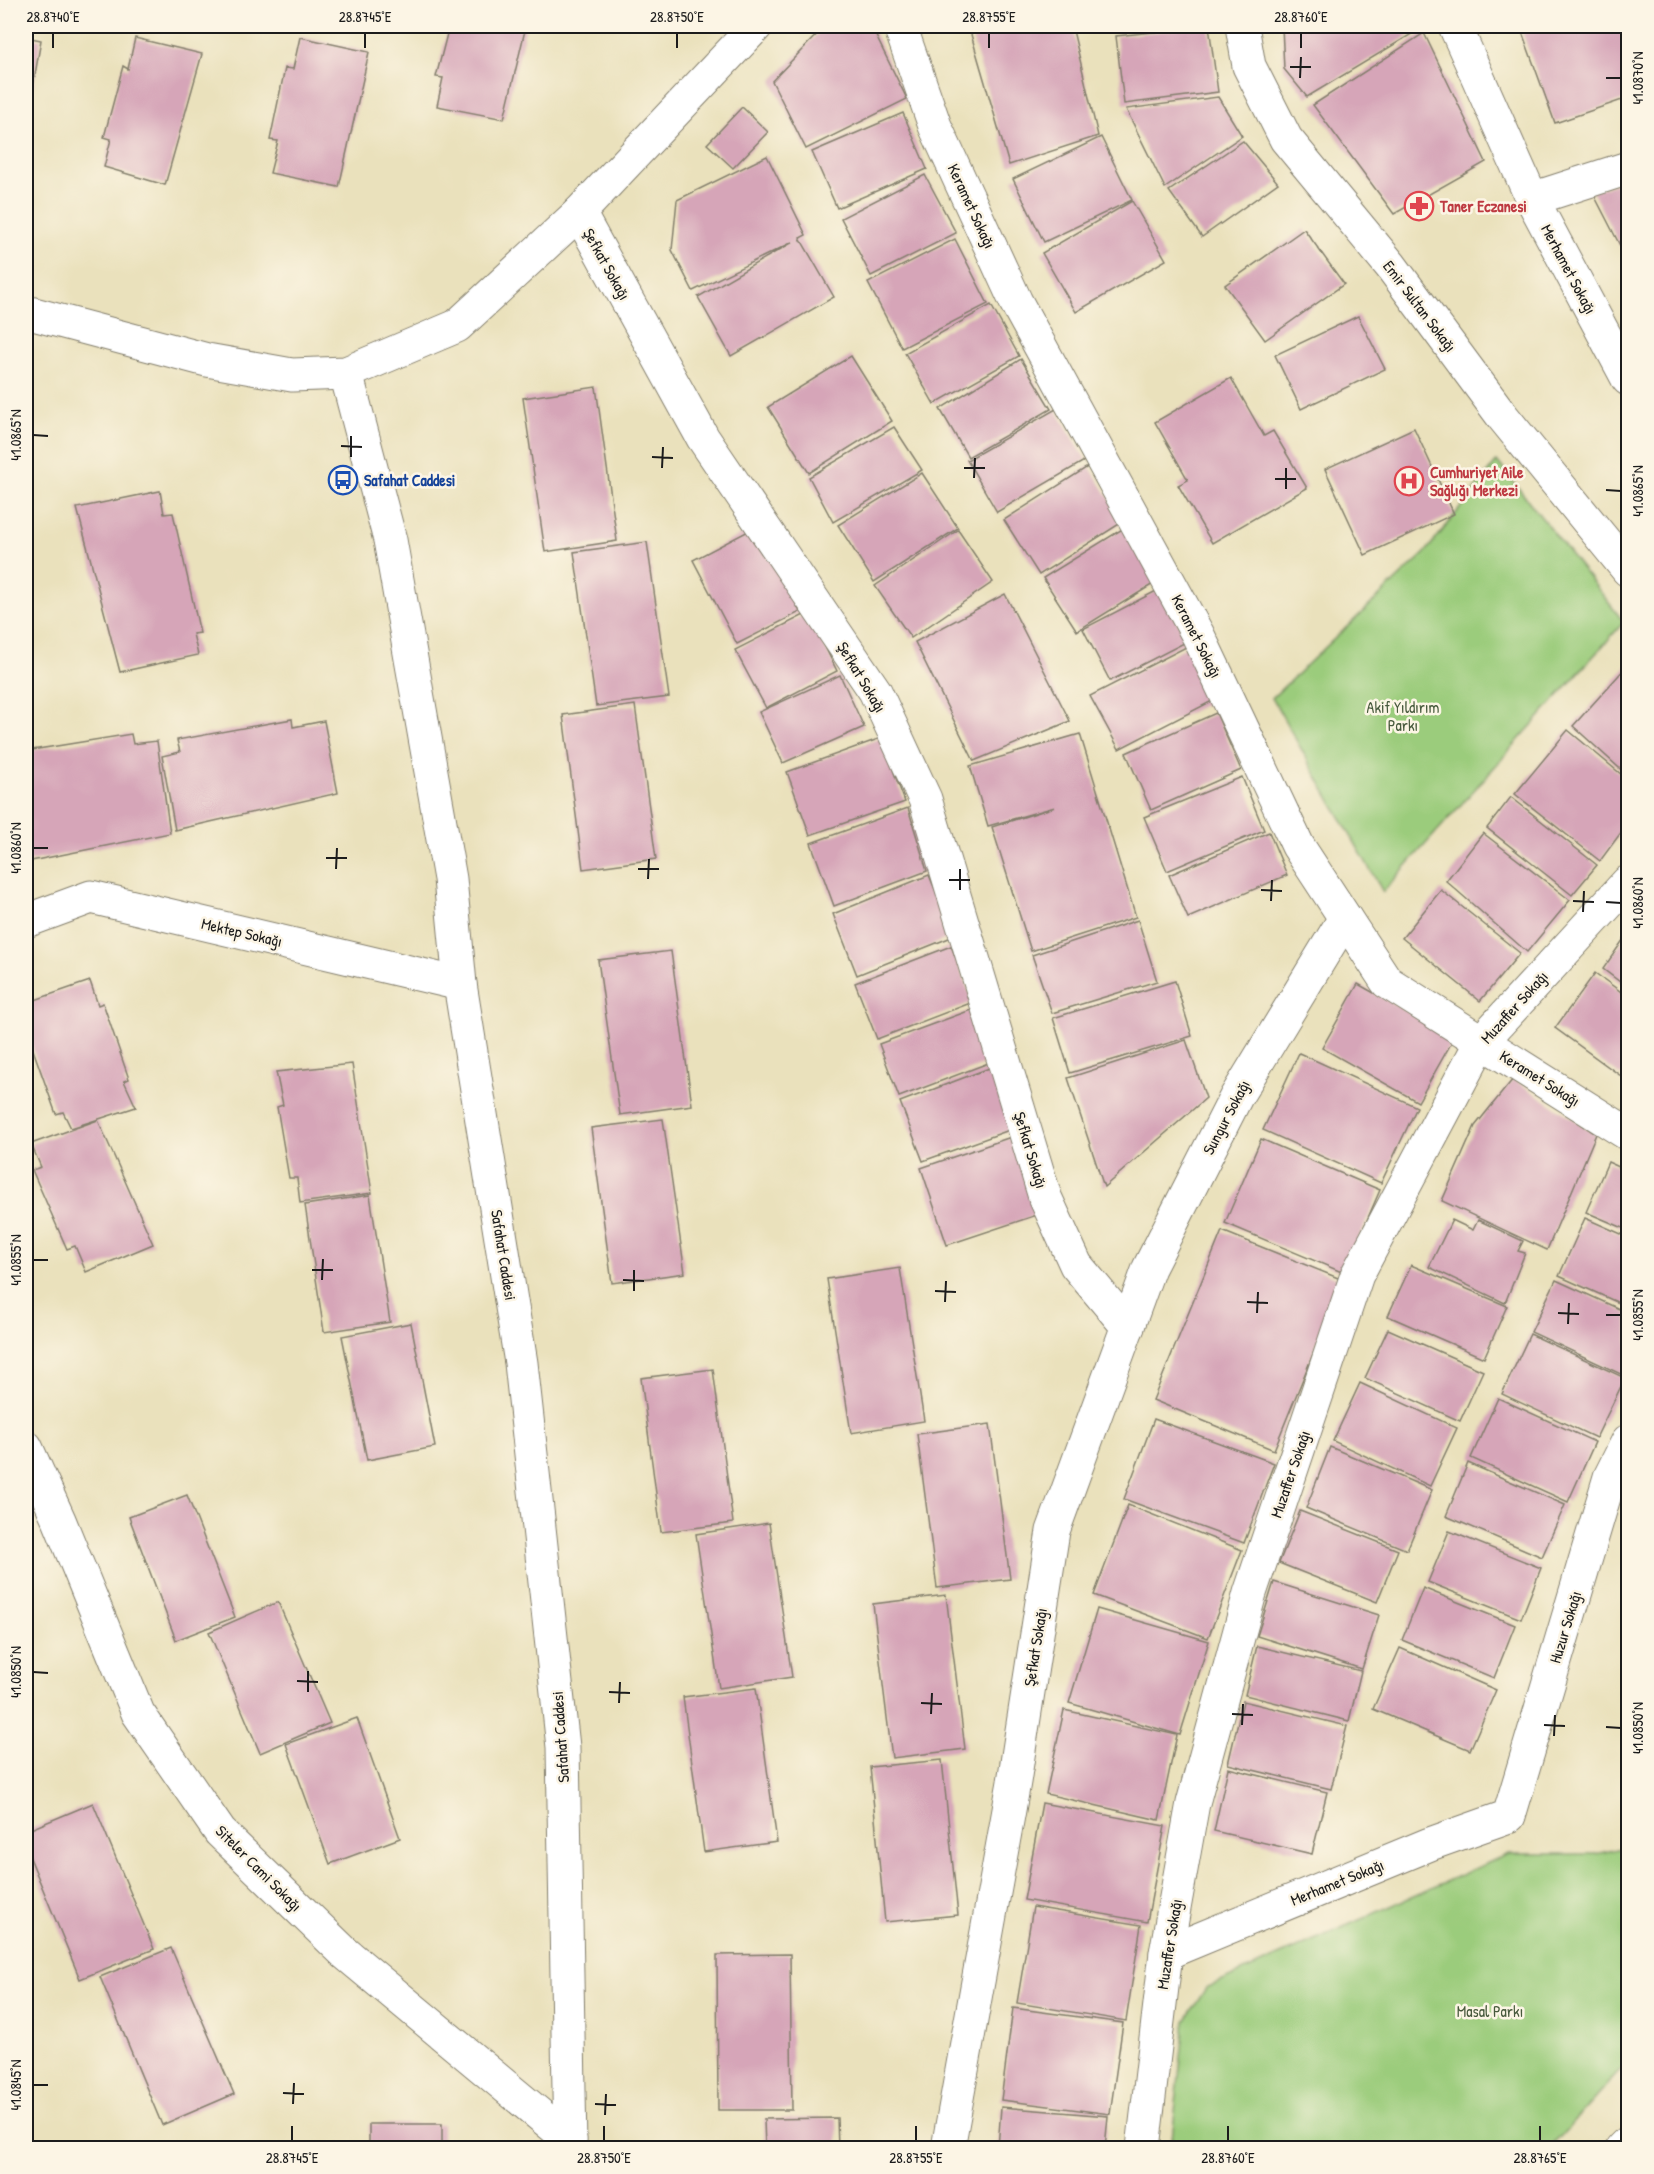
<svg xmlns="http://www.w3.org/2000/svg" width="1654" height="2174" font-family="'Patrick Hand',sans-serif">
	<rect width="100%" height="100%" fill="#fcf5e5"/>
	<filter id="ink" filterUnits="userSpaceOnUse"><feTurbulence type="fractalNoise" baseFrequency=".0167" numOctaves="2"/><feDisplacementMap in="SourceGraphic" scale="12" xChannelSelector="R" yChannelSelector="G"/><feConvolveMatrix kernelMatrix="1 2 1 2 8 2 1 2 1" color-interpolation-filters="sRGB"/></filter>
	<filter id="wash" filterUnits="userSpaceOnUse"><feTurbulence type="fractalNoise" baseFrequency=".008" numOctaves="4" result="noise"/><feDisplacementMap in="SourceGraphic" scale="24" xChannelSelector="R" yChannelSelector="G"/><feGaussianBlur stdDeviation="1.35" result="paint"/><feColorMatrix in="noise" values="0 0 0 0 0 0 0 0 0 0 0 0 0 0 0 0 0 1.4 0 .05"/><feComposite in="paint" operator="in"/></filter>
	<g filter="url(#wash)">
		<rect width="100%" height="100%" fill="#eae1bc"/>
		<g fill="#9bcc7b" stroke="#5c744c" stroke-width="1.5">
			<path d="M1497 461 1624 622 1383 892 1272 698 1425 553Z"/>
			<path d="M1628 1847V2062L1550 2148H1171L1185 2021 1206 1988 1508 1854H1595Z"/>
		</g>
		<g id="blocks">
			<g fill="#d6a5b8">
				<path d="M449 26H526L504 119 437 106 443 78 436 77Z"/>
				<path d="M825 26H871L907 99 806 149 772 81Z"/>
				<path d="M989 26H1072L1098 136 1009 165 970 31Z"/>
				<path d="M1106 26H1130V27L1106 30Z"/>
				<path d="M1209 26 1218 92 1124 104 1116 36Z"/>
				<path d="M1282 26H1419L1420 29 1307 97 1284 69Z"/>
				<path d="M1540 26H1628V98L1555 123 1522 32Z"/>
				<path d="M1424 33 1486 162 1394 214 1313 105Z"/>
				<path d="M26 37 41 40 27 121H26Z"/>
				<path d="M300 37 369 52 339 187 270 173 278 141 270 140 285 68 293 69Z"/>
				<path d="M135 38 202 54 165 185 104 167 111 139 104 137 123 66 128 69Z"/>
				<path d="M1218 97 1242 136 1165 188 1126 109Z"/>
				<path d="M742 107 768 132 733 168 707 144Z"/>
				<path d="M903 113 927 169 837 208 812 152Z"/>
				<path d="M1101 137 1132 200 1044 242 1013 179Z"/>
				<path d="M1243 141 1278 183 1202 237 1169 191Z"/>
				<path d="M767 156 806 235 800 238 834 297 731 356 698 297 793 242 693 291 672 250 677 200Z"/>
				<path d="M925 175 956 233 871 276 841 218Z"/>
				<path d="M1628 180V261L1592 191Z"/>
				<path d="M1132 201 1166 260 1076 312 1042 253Z"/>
				<path d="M1304 229 1344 284 1265 340 1225 285Z"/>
				<path d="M955 239 988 304 902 348 868 283Z"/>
				<path d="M991 305 1019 356 934 404 905 353Z"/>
				<path d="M1358 316 1385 369 1301 409 1275 355Z"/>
				<path d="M851 356 892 421 809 473 768 407Z"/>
				<path d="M1021 359 1051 409 968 457 940 409Z"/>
				<path d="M1231 378 1264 436 1273 431 1307 488 1212 543 1178 485 1188 480 1155 422Z"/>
				<path d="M596 387 617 541 545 552 523 398Z"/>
				<path d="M1056 409 1086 460 997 512 967 460Z"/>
				<path d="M894 427 922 470 833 522 809 477Z"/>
				<path d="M1414 428 1454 514 1365 555 1325 469Z"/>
				<path d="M1089 466 1124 521 1039 575 1004 520Z"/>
				<path d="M922 473 958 528 874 582 838 525Z"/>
				<path d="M160 491 164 514 173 513 200 633 193 634 198 655 120 672 77 508Z"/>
				<path d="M756 527 800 612 737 644 693 560Z"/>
				<path d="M1124 528 1158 581 1077 631 1043 578Z"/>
				<path d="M958 530 993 582 911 638 875 586Z"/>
				<path d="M26 539 30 555 26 557Z"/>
				<path d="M647 542 669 697 596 706 574 552Z"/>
				<path d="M1160 589 1188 641 1110 681 1083 629Z"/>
				<path d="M1005 594 1070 721 974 761 915 642Z"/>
				<path d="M808 613 837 671 766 708 735 650Z"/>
				<path d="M1190 645 1218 698 1119 749 1090 696Z"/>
				<path d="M1628 665V776L1573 726Z"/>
				<path d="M840 675 864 727 783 763 759 712Z"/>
				<path d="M635 705 656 859 583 869 563 715Z"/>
				<path d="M1216 713 1241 770 1151 810 1126 753Z"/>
				<path d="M292 719 293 727 324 721 338 793 175 830 162 756 180 752 177 740Z"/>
				<path d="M1568 730 1628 780V823L1600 861 1515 794Z"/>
				<path d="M131 734 133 744 157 741 170 833 26 862V751Z"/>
				<path d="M1080 734 1136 917 1031 951 992 827 1055 807 988 826 970 766Z"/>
				<path d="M881 738 905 802 810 835 787 772Z"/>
				<path d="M1242 777 1264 830 1167 871 1144 817Z"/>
				<path d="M1511 797 1597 865 1572 895 1487 828Z"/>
				<path d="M908 808 927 871 834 906 811 843Z"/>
				<path d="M1269 832 1287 875 1188 918 1169 875Z"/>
				<path d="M1483 833 1570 900 1527 952 1446 881Z"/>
				<path d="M929 875 954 936 857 975 833 914Z"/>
				<path d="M1441 890 1520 953 1480 1001 1402 938Z"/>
				<path d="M1138 920 1157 981 1052 1013 1032 955Z"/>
				<path d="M1628 933V988L1603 969Z"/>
				<path d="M951 946 973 1002 877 1039 855 983Z"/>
				<path d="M671 951 692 1105 620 1115 598 960Z"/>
				<path d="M1595 973 1628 997V1081L1555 1028Z"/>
				<path d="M90 981 98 1005 103 1003 129 1079 124 1081 136 1107 71 1128 63 1112 56 1114 26 1030 31 1029 26 1014V1003Z"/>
				<path d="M1175 981 1192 1036 1070 1073 1053 1018Z"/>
				<path d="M1358 984 1454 1038 1418 1102 1322 1048Z"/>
				<path d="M971 1010 991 1062 899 1097 879 1044Z"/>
				<path d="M1186 1040 1206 1098 1104 1187 1068 1078Z"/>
				<path d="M1299 1053 1417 1107 1381 1183 1263 1130Z"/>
				<path d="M352 1064 372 1193 300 1203 297 1178H289L277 1107 283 1105 276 1072Z"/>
				<path d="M992 1067 1015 1128 923 1161 900 1102Z"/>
				<path d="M1513 1079 1596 1134 1547 1250 1442 1201 1475 1126Z"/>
				<path d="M663 1119 685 1273 612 1283 591 1128Z"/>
				<path d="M98 1120 153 1244 86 1272 75 1246 67 1249 32 1170 41 1167 31 1144Z"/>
				<path d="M1011 1137 1037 1215 947 1245 921 1168Z"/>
				<path d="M1261 1139 1380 1190 1344 1273 1225 1223Z"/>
				<path d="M1608 1162 1628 1171V1230L1586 1212Z"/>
				<path d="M370 1195 390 1322 324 1332 305 1205Z"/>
				<path d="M1585 1218 1628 1237V1307L1559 1276Z"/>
				<path d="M1452 1220 1473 1230 1478 1220 1523 1241 1518 1251 1525 1253 1505 1303 1429 1267Z"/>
				<path d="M1222 1231 1343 1280 1274 1450 1153 1400Z"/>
				<path d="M1411 1265 1507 1306 1484 1358 1388 1316Z"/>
				<path d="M900 1268 924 1421 851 1433 827 1279Z"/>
				<path d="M1556 1280 1628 1313V1367L1625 1376 1531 1332Z"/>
				<path d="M411 1323 435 1447 367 1460 342 1336Z"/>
				<path d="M1388 1329 1483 1371 1460 1421 1365 1378Z"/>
				<path d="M1530 1334 1625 1378 1596 1438 1502 1394Z"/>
				<path d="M713 1369 733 1523 661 1532 641 1378Z"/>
				<path d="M1360 1383 1457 1428 1430 1486 1333 1441Z"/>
				<path d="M1498 1398 1595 1442 1568 1502 1471 1458Z"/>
				<path d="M1154 1419 1274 1463 1244 1543 1124 1499Z"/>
				<path d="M990 1424 1010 1579 937 1588 917 1434Z"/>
				<path d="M1330 1447 1432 1490 1407 1550 1306 1508Z"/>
				<path d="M1468 1463 1565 1505 1542 1557 1446 1516Z"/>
				<path d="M187 1495 235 1617 176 1640 129 1517Z"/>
				<path d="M1128 1505 1242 1550 1208 1638 1094 1595Z"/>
				<path d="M1300 1511 1398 1550 1377 1602 1279 1563Z"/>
				<path d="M769 1523 792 1677 719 1688 696 1534Z"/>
				<path d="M1449 1531 1541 1568 1521 1619 1428 1582Z"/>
				<path d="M1274 1582 1379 1615 1362 1669 1257 1636Z"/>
				<path d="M1423 1588 1515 1625 1494 1678 1402 1640Z"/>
				<path d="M946 1595 965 1749 892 1758 873 1604Z"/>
				<path d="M278 1602 330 1723 260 1753 209 1632Z"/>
				<path d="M1097 1609 1209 1641 1180 1735 1069 1703Z"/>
				<path d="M1257 1646 1361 1671 1349 1721 1245 1695Z"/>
				<path d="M1400 1648 1496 1690 1470 1750 1373 1709Z"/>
				<path d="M756 1688 777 1842 704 1852 683 1697Z"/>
				<path d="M1243 1701 1347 1726 1331 1789 1228 1764Z"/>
				<path d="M1064 1710 1177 1735 1159 1820 1046 1794Z"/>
				<path d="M357 1718 400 1838 330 1864 286 1744Z"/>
				<path d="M942 1760 958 1915 885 1922 870 1767Z"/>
				<path d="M1228 1768 1327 1792 1312 1854 1214 1831Z"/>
				<path d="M93 1803 154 1949 80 1979 26 1848V1831Z"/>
				<path d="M1042 1803 1165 1826 1147 1922 1024 1900Z"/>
				<path d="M1033 1907 1141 1925 1126 2021 1017 2003Z"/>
				<path d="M171 1948 234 2094 162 2125 100 1977Z"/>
				<path d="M790 1954 792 2110H718L717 1955Z"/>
				<path d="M1013 2008 1123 2023 1110 2114 1001 2100Z"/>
				<path d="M1001 2107 1108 2116 1105 2148H998Z"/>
				<path d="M837 2118 838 2148H765L764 2119Z"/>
				<rect x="369" y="2124" width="73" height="24"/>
			</g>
		</g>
	</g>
	<g filter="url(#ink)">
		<use href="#blocks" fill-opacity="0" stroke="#837e6c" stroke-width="1.5"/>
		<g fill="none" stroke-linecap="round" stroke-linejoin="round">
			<g stroke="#837e6c" stroke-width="35">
				<g id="minor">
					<path d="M900 26 935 126 1016 302 1198 635 1298 846 1387 982 1628 1134"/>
					<path d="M1242 26 1249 66 1286 139 1391 266 1503 417 1628 570"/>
					<path d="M1455 26 1532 199 1628 379"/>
					<path d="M1532 199 1628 168"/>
					<path d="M579 213 703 438 875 691 925 799 1045 1197 1076 1265 1128 1327"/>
					<path d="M346 373 390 540 450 879 460 984 521 1363 563 1747 570 2148"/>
					<path d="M26 921 91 897 460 984"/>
					<path d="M26 1447 59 1520 138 1713 220 1832 345 1953 570 2140"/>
					<path d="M1166 1953 1430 1844 1509 1816 1610 1477 1628 1441"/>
					<path d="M948 2148 1014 1782 1053 1531 1149 1268 1236 1097 1345 918"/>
					<path d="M1143 2148 1166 1953 1193 1803 1250 1593 1357 1275 1481 1042 1628 882"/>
				</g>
			</g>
			<g stroke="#837e6c" stroke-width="35">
				<path id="secondary" d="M26 312 207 360 292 375 346 373 457 326 579 213 756 26"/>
			</g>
			<g stroke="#837e6c" stroke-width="35">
				<path id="motorway" d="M1622 2148 1628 2142"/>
			</g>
			<use href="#minor" stroke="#fff" stroke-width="33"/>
			<use href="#secondary" stroke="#fff" stroke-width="33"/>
			<use href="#motorway" stroke="#fff" stroke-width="33"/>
		</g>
	</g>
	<path fill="none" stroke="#1c1c1c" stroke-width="2" d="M53 48V33M365 48V33M677 48V33M989 48V33M1301 48V33M1290 67H1311M1300 78 1301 57M1606 78H1621M33 435 48 436M341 446 362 447M351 457V436M652 457 673 458M662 468 663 447M964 468H985M974 478 975 458M1275 479H1296M1286 489V468M1606 490 1621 491M33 848H48M326 858H347M336 869 337 848M638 869H659M648 879 649 859M949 880H970M960 890V869M1261 890 1282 891M1271 901 1272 880M1573 901 1594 902M1606 902 1621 903M1583 912 1584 891M33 1260H48M312 1270H333M322 1280 323 1259M623 1280 644 1281M634 1291V1270M935 1291 956 1292M945 1302 946 1281M1247 1302 1268 1303M1257 1313 1258 1292M1558 1313 1579 1314M1606 1315H1621M1568 1324 1569 1303M33 1672 48 1673M297 1681 318 1682M308 1692V1671M609 1692 630 1693M619 1703 620 1682M921 1703 942 1704M931 1714 932 1693M1232 1714 1253 1715M1242 1725 1243 1704M1544 1725 1565 1726M1606 1727 1621 1728M1554 1736 1555 1715M33 2085H48M283 2093 304 2094M293 2104 294 2083M595 2104 616 2105M605 2115 606 2094M292 2141V2126M604 2141V2126M916 2141V2126M1228 2141V2126M1540 2141V2126"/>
	<defs>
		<g id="pharmacy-ring" transform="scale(1.5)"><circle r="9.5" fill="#fcf5e5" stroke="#e0444e" stroke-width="1.5"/><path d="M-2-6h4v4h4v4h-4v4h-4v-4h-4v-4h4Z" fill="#e0444e"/></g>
		<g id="bus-ring" transform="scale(1.5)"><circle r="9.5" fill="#fcf5e5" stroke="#1a4fb4" stroke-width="1.5"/><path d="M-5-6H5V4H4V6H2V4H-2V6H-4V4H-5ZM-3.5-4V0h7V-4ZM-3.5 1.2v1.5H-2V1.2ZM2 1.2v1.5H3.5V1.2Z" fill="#1a4fb4"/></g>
		<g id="hospital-ring" transform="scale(1.5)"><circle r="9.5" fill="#fcf5e5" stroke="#e0444e" stroke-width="1.5"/><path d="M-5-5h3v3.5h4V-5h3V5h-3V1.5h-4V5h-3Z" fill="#e0444e"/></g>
	</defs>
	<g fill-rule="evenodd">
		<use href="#pharmacy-ring" x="1419" y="206"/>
		<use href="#bus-ring" x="343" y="480"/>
		<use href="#hospital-ring" x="1409" y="481"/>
	</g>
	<g text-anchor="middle" stroke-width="5" stroke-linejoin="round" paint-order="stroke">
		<g font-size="16" fill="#1c1c1c" stroke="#fcf5e5">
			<text transform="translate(972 206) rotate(65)" y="6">Keramet Sokağı</text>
			<text transform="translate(607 264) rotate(61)" y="6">Şefkat Sokağı</text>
			<text transform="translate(1569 269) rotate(62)" y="6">Merhamet Sokağı</text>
			<text transform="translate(1420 306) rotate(53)" y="6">Emir Sultan Sokağı</text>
			<text transform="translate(1197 636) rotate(63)" y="6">Keramet Sokağı</text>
			<text transform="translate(862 677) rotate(59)" y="6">Şefkat Sokağı</text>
			<text transform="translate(242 932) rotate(13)" y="6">Mektep Sokağı</text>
			<text transform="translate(1514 1007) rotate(-48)" y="6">Muzaffer Sokağı</text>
			<text transform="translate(1540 1078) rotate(32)" y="6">Keramet Sokağı</text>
			<text transform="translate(1226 1117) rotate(-62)" y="6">Sungur Sokağı</text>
			<text transform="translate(1031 1150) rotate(73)" y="6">Şefkat Sokağı</text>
			<text transform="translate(504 1255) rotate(81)" y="6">Safahat Caddesi</text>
			<text transform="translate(1290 1474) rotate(-71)" y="6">Muzaffer Sokağı</text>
			<text transform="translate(1565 1627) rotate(-73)" y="6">Huzur Sokağı</text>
			<text transform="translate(1035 1647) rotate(-81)" y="6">Şefkat Sokağı</text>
			<text transform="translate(560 1737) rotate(-94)" y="6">Safahat Caddesi</text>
			<text transform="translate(259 1868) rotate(45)" y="6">Siteler Cami Sokağı</text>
			<text transform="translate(1337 1882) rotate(-22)" y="6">Merhamet Sokağı</text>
			<text transform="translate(1169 1944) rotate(-81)" y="6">Muzaffer Sokağı</text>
		</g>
		<g font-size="16" font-weight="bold" fill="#be3a42" stroke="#fcf5e5" text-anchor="start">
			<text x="1440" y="212">Taner Eczanesi</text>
			<text x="1430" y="478">Cumhuriyet Aile<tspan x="1430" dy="18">Sağlığı Merkezi</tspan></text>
		</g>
		<g font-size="16" font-weight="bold" fill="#164399" stroke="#fcf5e5" text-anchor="start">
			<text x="364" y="486">Safahat Caddesi</text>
		</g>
		<g font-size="16" fill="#485a3d" stroke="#fcf5e5">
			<text x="1403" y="713">Akif Yıldırım<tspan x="1403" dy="18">Parkı</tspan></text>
			<text x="1490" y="2017">Masal Parkı</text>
		</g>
	</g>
	<rect width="1654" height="2174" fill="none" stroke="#fcf5e5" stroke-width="66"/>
	<rect x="33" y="33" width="1588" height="2108" fill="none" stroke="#1c1c1c" stroke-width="2"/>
	<g font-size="15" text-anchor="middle" fill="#1c1c1c">
		<text x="53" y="22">28.8740°E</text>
		<text x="365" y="22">28.8745°E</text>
		<text x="677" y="22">28.8750°E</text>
		<text x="989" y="22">28.8755°E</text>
		<text x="1301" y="22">28.8760°E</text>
		<text transform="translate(1638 78) rotate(-90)" y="5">41.0870°N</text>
		<text transform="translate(16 435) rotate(-90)" y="5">41.0865°N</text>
		<text transform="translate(1638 491) rotate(-90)" y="5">41.0865°N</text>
		<text transform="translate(16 848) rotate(-90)" y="5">41.0860°N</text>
		<text transform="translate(1638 903) rotate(-90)" y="5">41.0860°N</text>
		<text transform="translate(16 1260) rotate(-90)" y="5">41.0855°N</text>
		<text transform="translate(1638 1315) rotate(-90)" y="5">41.0855°N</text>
		<text transform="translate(16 1672) rotate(-90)" y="5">41.0850°N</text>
		<text transform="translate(1638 1728) rotate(-90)" y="5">41.0850°N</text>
		<text transform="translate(16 2085) rotate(-90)" y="5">41.0845°N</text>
		<text x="292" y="2163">28.8745°E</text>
		<text x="604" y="2163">28.8750°E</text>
		<text x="916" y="2163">28.8755°E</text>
		<text x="1228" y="2163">28.8760°E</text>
		<text x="1540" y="2163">28.8765°E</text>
	</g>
</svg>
